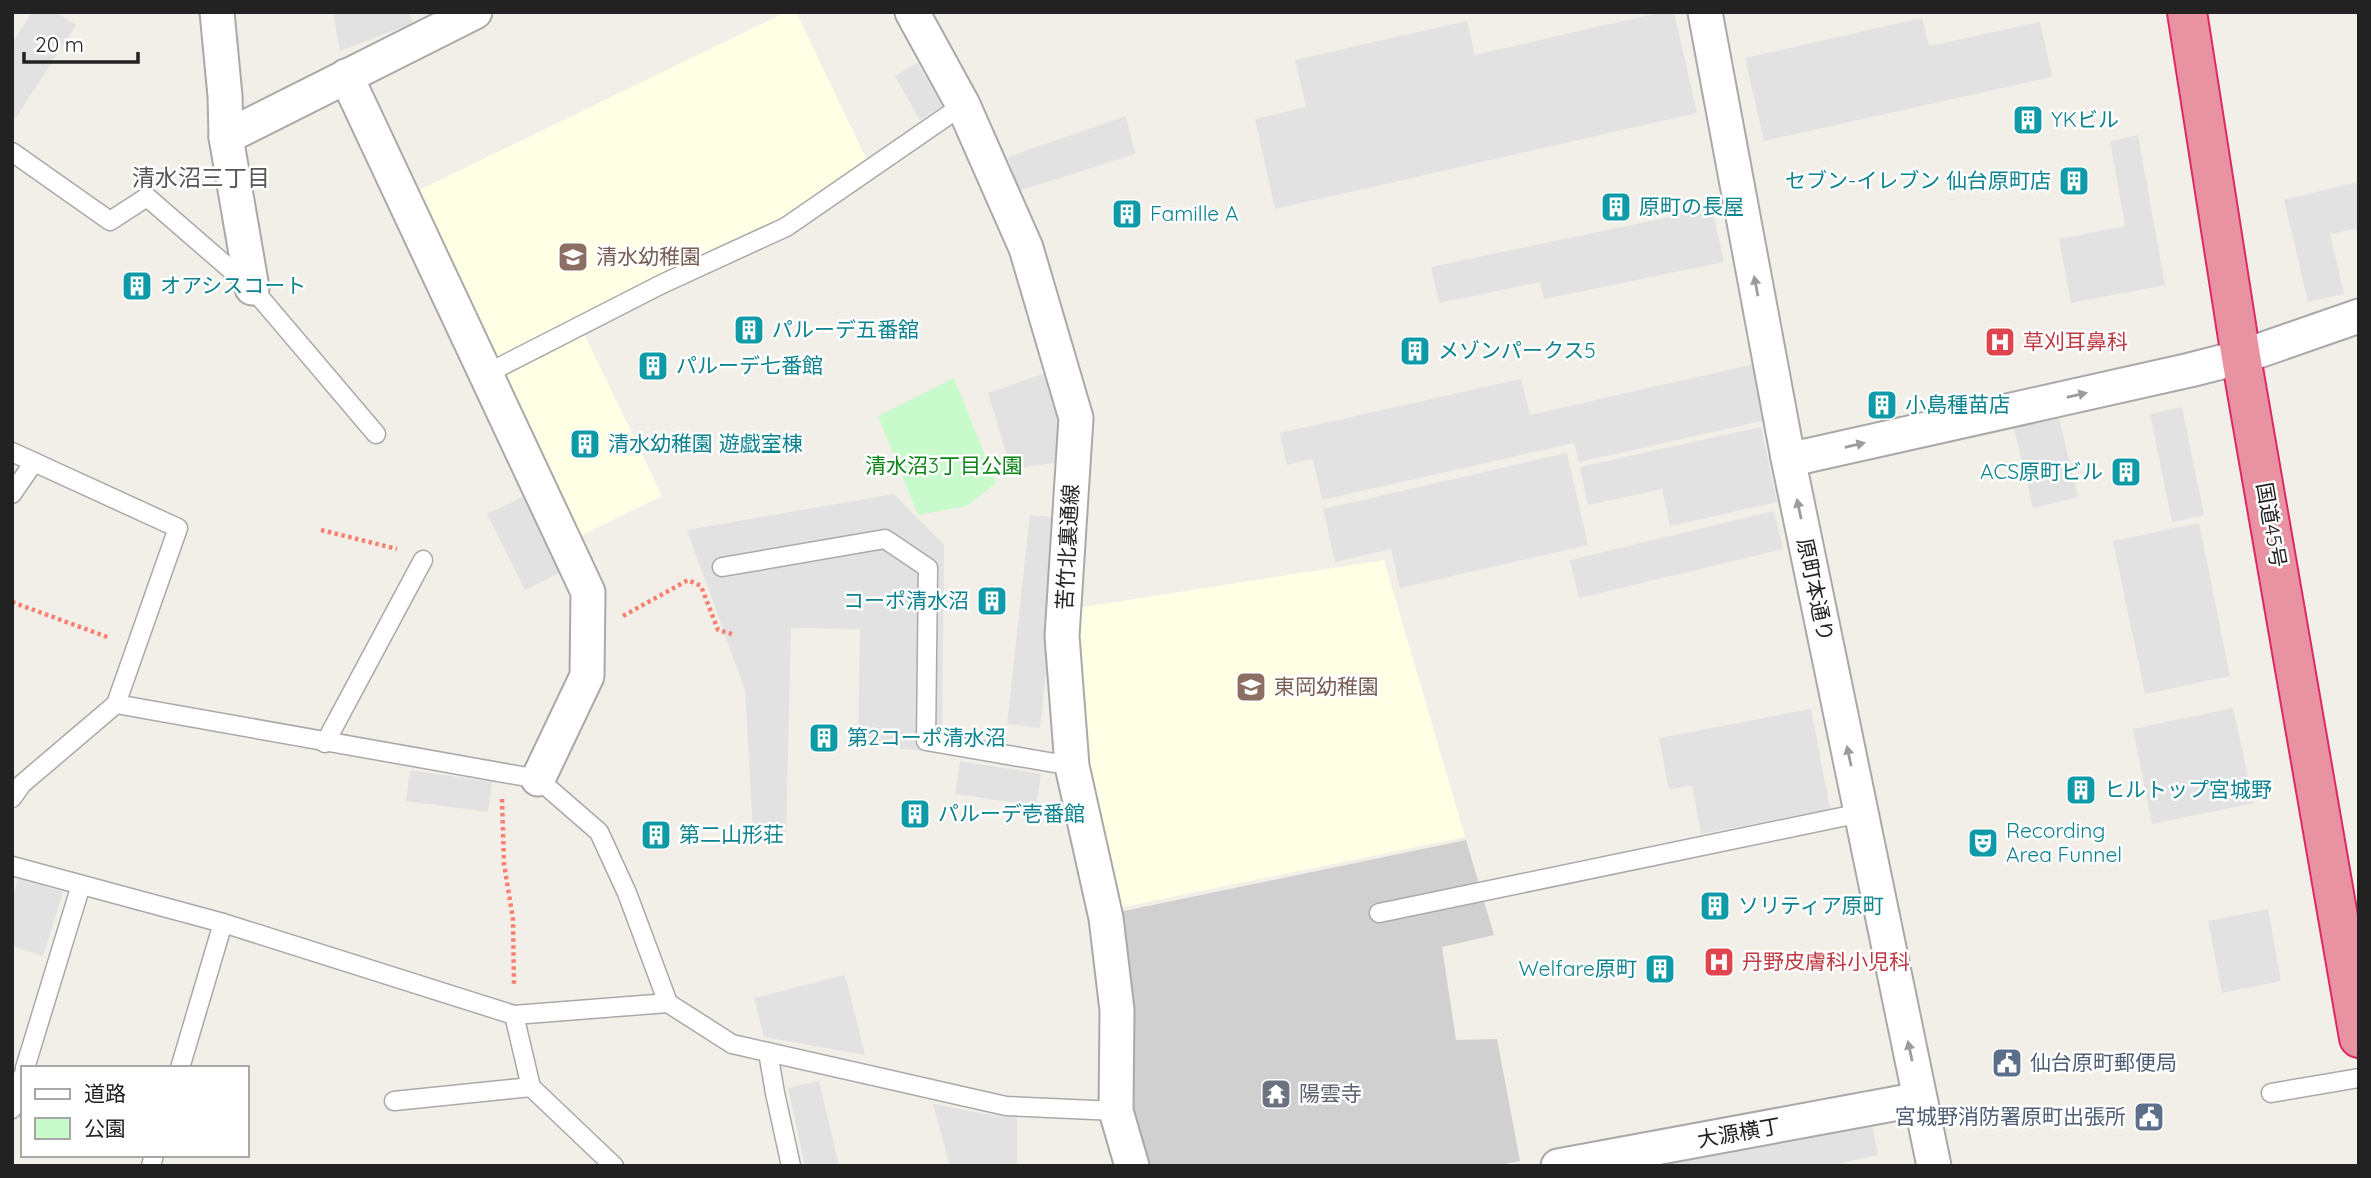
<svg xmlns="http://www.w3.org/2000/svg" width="2371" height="1178" font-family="Quicksand,'Noto Sans JP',sans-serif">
	<rect width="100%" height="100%" fill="#f2efe9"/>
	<g fill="#ffffe5">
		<path d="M786 12H796L874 175 577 319 662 496 576 538 411 194Z"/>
		<path d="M1384 560 1465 837 1118 908 1085 766 1077 608Z"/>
	</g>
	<path fill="#d0d0d0" d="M1466 840 1494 935 1442 947 1456 1040 1497 1039 1520 1161 1494 1166H1143L1128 1110 1119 912Z"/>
	<path fill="#c8facc" d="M954 378 996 483 967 506 918 515 878 416Z"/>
	<g fill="#e2e2e2">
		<path d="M32 12H56L76 25 12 124V44Z"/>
		<path d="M333 12H408L413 23 340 51Z"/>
		<path d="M1662 12H1674L1697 113 1275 209 1255 119 1306 107 1295 60 1467 21 1475 55Z"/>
		<path d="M1922 18 1929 46 2040 22 2052 77 1764 141 1745 58Z"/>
		<path d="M917 63 942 106 920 120 895 76Z"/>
		<path d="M1126 116 1135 154 1019 191 1008 157Z"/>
		<path d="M2138 135 2165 285 2071 303 2059 239 2125 226 2110 141Z"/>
		<path d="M2358 182 2359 228 2330 234 2344 294 2308 302 2284 200Z"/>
		<path d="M1712 208 1724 262 1544 299 1540 282 1439 303 1431 267Z"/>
		<path d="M1754 364 1766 420 1579 462 1574 443 1322 500 1313 459 1287 465 1280 433 1521 379 1530 415Z"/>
		<path d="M1049 372 1065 419 1067 461 1011 469 988 393Z"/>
		<path d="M2182 407 2204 515 2172 522 2150 414Z"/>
		<path d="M2057 410 2078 497 2033 508 2012 420Z"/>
		<path d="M1761 427 1777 502 1670 526 1662 489 1588 505 1580 467Z"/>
		<path d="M1567 453 1588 545 1400 588 1391 549 1335 562 1323 509Z"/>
		<path d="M894 494 944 545 942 753 858 744 860 629 791 628 786 833 753 831 745 690 687 530Z"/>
		<path d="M524 496 561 572 525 590 487 514Z"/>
		<path d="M1774 511 1783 549 1579 598 1570 560Z"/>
		<path d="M1030 515 1063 518 1040 728 1007 724Z"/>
		<path d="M2199 523 2230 676 2145 694 2113 541Z"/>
		<path d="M2233 708 2254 803 2152 824 2133 729Z"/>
		<path d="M1811 709 1830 809 1701 834 1692 785 1669 790 1659 738Z"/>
		<path d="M960 761 1041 774 1036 806 955 794Z"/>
		<path d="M410 770 492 782 488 812 406 801Z"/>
		<path d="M18 879 63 892 43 956 12 946V899Z"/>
		<path d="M2268 909 2281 981 2222 993 2208 921Z"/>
		<path d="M845 975 865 1055 764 1037 754 998Z"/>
		<path d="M819 1081 839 1166H805L788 1088Z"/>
		<path d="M933 1104 1002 1117 1017 1116V1164L950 1166Z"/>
		<path d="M1871 1118 1878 1155 1828 1166H1637Z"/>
	</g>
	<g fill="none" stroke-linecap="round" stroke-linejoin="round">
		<g stroke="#a9a9a9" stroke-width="21">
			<g id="lane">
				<path d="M12 152 110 221 147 197 252 288 376 434"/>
				<path d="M484 375 662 284 786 227 963 105"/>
				<path d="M12 452 178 528 116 704"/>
				<path d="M12 494 34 462"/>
				<path d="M722 567 885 539 928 568 926 741 1072 766"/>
				<path d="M325 743 423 560"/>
				<path d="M12 798 22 784 116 704 538 779 599 832 627 893 668 1003 732 1044 1006 1106 1116 1111"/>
				<path d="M12 866 223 923 514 1015 668 1003"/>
				<path d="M1379 913 1861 813"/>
				<path d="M514 1015 531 1087 614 1166"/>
				<path d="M768 1052 775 1093 791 1166"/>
				<path d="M25 1068 81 885"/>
				<path d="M180 1068 223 923"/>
				<path d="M2271 1093 2359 1078"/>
				<path d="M394 1101 531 1087"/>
				<path d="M12 1109 23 1075"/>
				<path d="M151 1166 154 1155"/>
			</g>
		</g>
		<g stroke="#a9a9a9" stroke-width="37">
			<g id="street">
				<path d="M217 12 225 96 226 137 475 12"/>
				<path d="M912 12 963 105 1026 248 1076 418 1062 636 1072 766 1106 918 1117 1010 1116 1111 1132 1166"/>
				<path d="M1705 12 1788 458 1934 1166"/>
				<path d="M346 76 588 592 587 676 538 779"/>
				<path d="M226 137 252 288"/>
				<path d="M1788 458 1806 456 2190 370 2241 357 2359 316"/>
				<path d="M1558 1166 1920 1099"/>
			</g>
		</g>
		<g stroke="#dc2a67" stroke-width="42">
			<path id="highway" d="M2187 12 2241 357 2359 1038"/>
		</g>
		<g stroke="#fa8072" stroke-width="4.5" stroke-dasharray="3.5 3.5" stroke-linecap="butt">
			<path d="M321 530 397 549"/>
			<path d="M12 602 110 638"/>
			<path d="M623 616 688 580 701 586 718 630 732 634"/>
			<path d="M502 799 504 864 513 919 514 986"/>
		</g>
		<use href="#lane" stroke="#fff" stroke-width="18"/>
		<use href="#street" stroke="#fff" stroke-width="33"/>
		<use href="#highway" stroke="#e892a2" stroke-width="38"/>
	</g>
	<defs><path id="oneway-solid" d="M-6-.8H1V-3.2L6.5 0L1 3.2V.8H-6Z" transform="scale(1.75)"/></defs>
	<g fill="#9c9c9c">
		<use href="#oneway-solid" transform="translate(1756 286) rotate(-101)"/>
		<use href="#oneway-solid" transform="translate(2077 395) rotate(-13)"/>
		<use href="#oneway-solid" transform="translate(1855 445) rotate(-13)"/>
		<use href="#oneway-solid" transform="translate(1799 509) rotate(-102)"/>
		<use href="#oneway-solid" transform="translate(1849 756) rotate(-102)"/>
		<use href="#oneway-solid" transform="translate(1910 1051) rotate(-102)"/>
	</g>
	<defs>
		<g id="building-square" transform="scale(1.575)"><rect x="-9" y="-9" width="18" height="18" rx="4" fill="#0f9aa8" stroke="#fff"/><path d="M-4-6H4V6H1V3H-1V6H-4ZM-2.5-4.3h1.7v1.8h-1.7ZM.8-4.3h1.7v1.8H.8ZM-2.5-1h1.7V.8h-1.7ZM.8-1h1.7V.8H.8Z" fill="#fff"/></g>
		<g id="school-square" transform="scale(1.575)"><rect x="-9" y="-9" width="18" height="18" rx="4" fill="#8d6e63" stroke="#fff"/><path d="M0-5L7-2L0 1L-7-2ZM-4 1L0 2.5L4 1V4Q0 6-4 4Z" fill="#fff"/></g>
		<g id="hospital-square" transform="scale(1.575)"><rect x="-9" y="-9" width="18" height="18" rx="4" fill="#e0444e" stroke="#fff"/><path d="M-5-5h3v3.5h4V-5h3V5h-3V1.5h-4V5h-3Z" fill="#fff"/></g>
		<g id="theatre-square" transform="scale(1.575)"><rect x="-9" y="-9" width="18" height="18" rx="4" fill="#0f9aa8" stroke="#fff"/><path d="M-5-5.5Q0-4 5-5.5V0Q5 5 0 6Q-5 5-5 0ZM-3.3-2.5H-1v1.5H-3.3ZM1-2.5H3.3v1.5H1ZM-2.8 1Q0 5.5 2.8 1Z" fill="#fff"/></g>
		<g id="civic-square" transform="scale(1.575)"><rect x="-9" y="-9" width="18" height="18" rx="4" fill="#5c6f8a" stroke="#fff"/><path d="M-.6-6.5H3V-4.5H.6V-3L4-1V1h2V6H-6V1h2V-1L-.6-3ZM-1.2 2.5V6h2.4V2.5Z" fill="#fff"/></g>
		<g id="temple-square" transform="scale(1.575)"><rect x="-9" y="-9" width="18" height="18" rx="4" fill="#6b7280" stroke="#fff"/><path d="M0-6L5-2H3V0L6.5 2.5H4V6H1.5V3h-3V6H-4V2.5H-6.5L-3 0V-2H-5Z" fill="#fff"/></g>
	</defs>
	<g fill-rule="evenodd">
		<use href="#building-square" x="2028" y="120"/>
		<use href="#building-square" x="2074" y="181"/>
		<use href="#building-square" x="1616" y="207"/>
		<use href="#building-square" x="1127" y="214"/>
		<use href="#school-square" x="573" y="257"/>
		<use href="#building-square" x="137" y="286"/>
		<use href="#building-square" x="749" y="330"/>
		<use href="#hospital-square" x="2000" y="342"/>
		<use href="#building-square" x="1415" y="351"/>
		<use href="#building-square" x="653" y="366"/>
		<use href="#building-square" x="1882" y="405"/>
		<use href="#building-square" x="585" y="444"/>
		<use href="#building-square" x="2126" y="472"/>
		<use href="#building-square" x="992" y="601"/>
		<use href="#school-square" x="1251" y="687"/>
		<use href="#building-square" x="824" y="738"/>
		<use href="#building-square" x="2081" y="790"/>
		<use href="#building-square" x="915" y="814"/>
		<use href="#building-square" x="656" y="835"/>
		<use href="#theatre-square" x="1983" y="843"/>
		<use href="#building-square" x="1715" y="906"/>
		<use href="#hospital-square" x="1719" y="962"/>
		<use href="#building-square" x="1660" y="969"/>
		<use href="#civic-square" x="2007" y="1063"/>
		<use href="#temple-square" x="1276" y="1094"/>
		<use href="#civic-square" x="2149" y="1117"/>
	</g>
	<g text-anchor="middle" stroke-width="5" stroke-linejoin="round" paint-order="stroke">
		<g font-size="21" fill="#0d838f" stroke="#fff" text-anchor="start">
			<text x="2051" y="127">YKビル</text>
			<text x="2051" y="188" text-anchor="end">セブン-イレブン 仙台原町店</text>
			<text x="1639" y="214">原町の長屋</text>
			<text x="1150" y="221">Famille A</text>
			<text x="160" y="293">オアシスコート</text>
			<text x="772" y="337">パルーデ五番舘</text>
			<text x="1438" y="358">メゾンパークス5</text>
			<text x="676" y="373">パルーデ七番館</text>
			<text x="1905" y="412">小島種苗店</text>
			<text x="608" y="451">清水幼稚園 遊戯室棟</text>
			<text x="2103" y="479" text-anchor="end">ACS原町ビル</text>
			<text x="969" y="608" text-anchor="end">コーポ清水沼</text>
			<text x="847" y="745">第2コーポ清水沼</text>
			<text x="2104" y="797">ヒルトップ宮城野</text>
			<text x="938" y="821">パルーデ壱番館</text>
			<text x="2006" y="838">Recording<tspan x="2006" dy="24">Area Funnel</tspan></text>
			<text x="679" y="842">第二山形荘</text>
			<text x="1738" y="913">ソリティア原町</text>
			<text x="1637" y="976" text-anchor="end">Welfare原町</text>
		</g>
		<g font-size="21" fill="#785e54" stroke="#fff" text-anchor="start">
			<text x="596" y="264">清水幼稚園</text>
			<text x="1274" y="694">東岡幼稚園</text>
		</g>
		<g font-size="21" fill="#be3a42" stroke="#fff" text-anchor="start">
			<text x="2023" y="349">草刈耳鼻科</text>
			<text x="1742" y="969">丹野皮膚科小児科</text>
		</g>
		<g font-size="21" fill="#0c8416" stroke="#fff">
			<text x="944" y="473">清水沼3丁目公園</text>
		</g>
		<g font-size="21" fill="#222" stroke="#fff">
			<text transform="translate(2271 525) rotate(80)" y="7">国道45号</text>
			<text transform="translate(1068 547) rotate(-87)" y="7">苦竹北裏通線</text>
			<text transform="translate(1815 590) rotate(78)" y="7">原町本通り</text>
			<text transform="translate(1739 1133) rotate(-10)" y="7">大源横丁</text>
		</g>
		<g font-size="21" fill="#4e5e75" stroke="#fff" text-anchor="start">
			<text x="2030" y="1070">仙台原町郵便局</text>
			<text x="2126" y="1124" text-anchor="end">宮城野消防署原町出張所</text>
		</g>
		<g font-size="21" fill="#5b616d" stroke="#fff" text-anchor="start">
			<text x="1299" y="1101">陽雲寺</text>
		</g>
		<g font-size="23" fill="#555" stroke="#fff">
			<text x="201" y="186">清水沼三丁目</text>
		</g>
	</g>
	<rect width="2371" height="1178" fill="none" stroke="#222222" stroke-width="28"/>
	<rect x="21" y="1066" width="228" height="91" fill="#ffffff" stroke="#a7a7a7" stroke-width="2"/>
	<rect x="35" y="1089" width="35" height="10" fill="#ffffff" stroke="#a7a7a7" stroke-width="2"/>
	<text x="84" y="1101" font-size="21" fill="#222222">道路</text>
	<rect x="35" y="1118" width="35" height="21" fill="#c8facc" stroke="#a7a7a7" stroke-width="2"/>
	<text x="84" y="1136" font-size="21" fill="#222222">公園</text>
	<path d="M24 52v10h114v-10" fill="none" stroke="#222222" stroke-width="3.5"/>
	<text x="35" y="52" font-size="21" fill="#222222" stroke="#ffffff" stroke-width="5" paint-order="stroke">20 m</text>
</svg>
